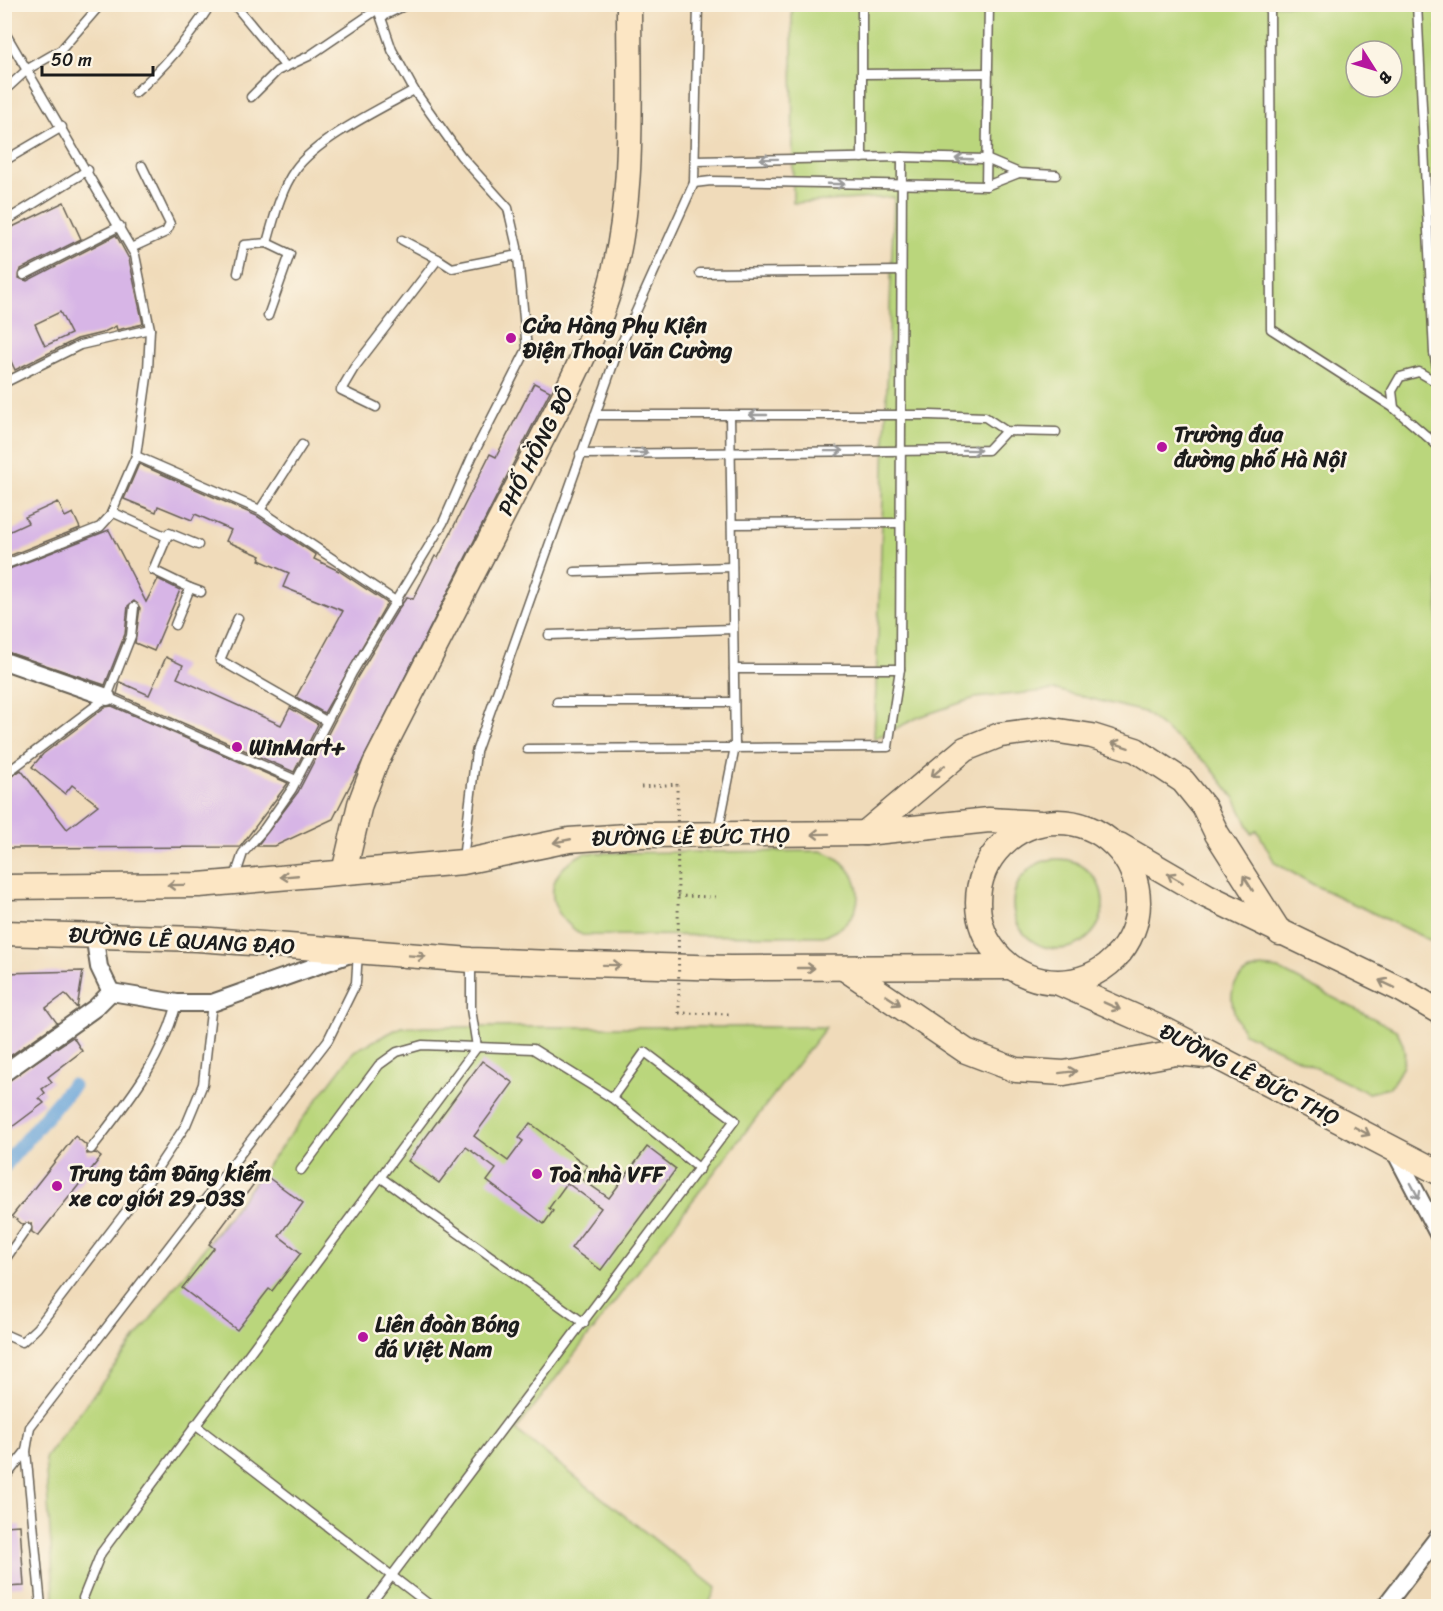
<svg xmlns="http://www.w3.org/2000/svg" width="1443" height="1611" font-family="Sriracha,sans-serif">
	<rect width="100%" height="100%" fill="#fcf5e5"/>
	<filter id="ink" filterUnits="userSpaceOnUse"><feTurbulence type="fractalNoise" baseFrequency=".0167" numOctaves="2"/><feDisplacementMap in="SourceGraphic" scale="12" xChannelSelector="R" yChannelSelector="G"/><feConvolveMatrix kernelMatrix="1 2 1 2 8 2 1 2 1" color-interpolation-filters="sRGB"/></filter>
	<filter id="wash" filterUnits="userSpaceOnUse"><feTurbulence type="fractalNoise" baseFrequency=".008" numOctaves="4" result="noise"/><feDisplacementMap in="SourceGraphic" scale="24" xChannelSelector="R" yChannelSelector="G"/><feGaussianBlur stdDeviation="1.35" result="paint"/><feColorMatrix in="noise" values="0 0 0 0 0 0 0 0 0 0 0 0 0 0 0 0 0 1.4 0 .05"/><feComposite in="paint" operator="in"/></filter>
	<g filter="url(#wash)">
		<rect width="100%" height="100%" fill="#f0dbba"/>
		<g fill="#bad67c" stroke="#6b794c" stroke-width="1.5" fill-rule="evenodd">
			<path d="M792 5H1438V944L1314 885 1275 863 1257 830 1252 834 1236 800 1209 765 1144 712 1056 690 975 698 919 717 874 739 894 197 793 203ZM1356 51H1392V87H1356Z"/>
			<path d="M821 851C868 865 872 922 823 936L582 935C543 909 542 875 584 853Z"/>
			<circle cx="1058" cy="904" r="45"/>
			<path d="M1261 967 1278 969 1396 1030C1411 1053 1405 1067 1389 1088L1368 1093 1244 1033C1227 1005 1224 977 1261 967Z"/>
			<path d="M401 1027H826L516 1430 716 1588 708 1606H55L45 1458 354 1051Z"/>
		</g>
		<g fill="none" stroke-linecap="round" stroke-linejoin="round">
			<path stroke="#69a4d9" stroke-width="15" d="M4 1166 72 1086"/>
		</g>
		<g id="blocks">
			<g fill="#d7b5e6" fill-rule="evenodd">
				<path d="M64 202 81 239 21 269 19 278 27 281 116 235 129 259 143 324 117 330 116 326 102 333 77 339 15 370 9 357 4 359V231ZM60 312 71 334 45 346 35 324Z"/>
				<path d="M534 383 550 391 333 819 275 846H257L298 792 358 676 399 608 407 597 413 599 435 556 438 558 490 454 496 457Z"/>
				<path d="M139 464 257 516 316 555 314 559 339 571 387 603 324 713 296 697 343 611 283 587 289 573 259 560 261 556 226 541 231 530 195 514 192 520 158 506 156 512 124 499Z"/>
				<path d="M58 502 65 517 73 513 80 528 4 558V534L28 523 25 517Z"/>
				<path d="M109 530 146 602 158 579 180 590 154 651 135 643 140 608 134 601 128 606 125 634 105 685 4 651V571Z"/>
				<path d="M166 657 183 665 177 678 281 725 290 708 318 724 294 772 117 694 120 682 149 695Z"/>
				<path d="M112 706 288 783 240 847 4 848V781L21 770 67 829 98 805 72 785 65 794 32 767 43 754 105 707Z"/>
				<path d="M83 971 77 1008 65 994 46 1008 57 1023 4 1060V973Z"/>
				<path d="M73 1037 82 1051 48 1077 52 1082 42 1089 45 1093 39 1098 44 1103 4 1133V1083Z"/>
				<path d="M482 1061 513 1083 474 1136 508 1161 523 1141 519 1138 530 1123 587 1166 579 1177 609 1198 647 1147 676 1169 601 1270 571 1248 601 1208 567 1183 549 1208 553 1211 544 1224 487 1181 496 1169 466 1147 439 1183 408 1161Z"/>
				<path d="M75 1136 86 1145 87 1154 96 1153 101 1157 38 1236 32 1232 31 1223 22 1224 12 1216Z"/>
				<path d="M262 1173 303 1203 279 1236 301 1253 272 1291 269 1289 237 1330 182 1288 214 1248 209 1244Z"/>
				<path d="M20 1525 24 1586 4 1587V1526Z"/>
			</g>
		</g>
	</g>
	<g filter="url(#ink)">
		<use href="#blocks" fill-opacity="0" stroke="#665f53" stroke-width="1.5"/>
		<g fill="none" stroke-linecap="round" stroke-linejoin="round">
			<g stroke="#665f53" stroke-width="11">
				<g id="lane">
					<path d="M234 4 286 67"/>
					<path d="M862 4V158"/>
					<path d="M1270 4 1271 329 1394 408 1438 446"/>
					<path d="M1417 4 1434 353 1438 372"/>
					<path d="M381 17 408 4"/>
					<path d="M4 31 135 255 150 329 148 370 136 456 110 516 100 527 4 565"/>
					<path d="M862 74 988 73"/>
					<path d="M4 91 28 69 61 50 101 4"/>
					<path d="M135 93C165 67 189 38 211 4"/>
					<path d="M251 97 277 71 309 56 378 9"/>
					<path d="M4 161 62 127"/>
					<path d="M695 161 902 157 986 159 1019 173 1056 175"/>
					<path d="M694 183 711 181 986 186 1019 173"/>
					<path d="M986 186 989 4"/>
					<path d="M4 222 88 170"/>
					<path d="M402 240 438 259"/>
					<path d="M131 248 166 232 170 224 142 166"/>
					<path d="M238 273 244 245 267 243"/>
					<path d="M700 273 901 271"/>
					<path d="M24 275 120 226"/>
					<path d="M268 316 290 254 267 243C274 219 280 191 295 170 317 139 380 109 414 90"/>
					<path d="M4 383 80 345 150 329"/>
					<path d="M376 407 341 390 354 368 438 259 452 268 518 255"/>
					<path d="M1394 408 1392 391 1400 377 1419 372 1438 383"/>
					<path d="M595 415H930L985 417 1006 431 1056 432"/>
					<path d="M580 454 988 450 1006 431"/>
					<path d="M136 456 260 510 397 602"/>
					<path d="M260 510 302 445"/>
					<path d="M112 512 167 537 153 570 190 588 175 625"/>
					<path d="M732 524 900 523"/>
					<path d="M167 537 169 533 198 545"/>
					<path d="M575 572 732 567"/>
					<path d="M190 588 201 592"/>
					<path d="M238 618 220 660 326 721"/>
					<path d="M549 635 733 629"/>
					<path d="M734 669H900"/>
					<path d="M107 697 296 780"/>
					<path d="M107 697 131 636 134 607"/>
					<path d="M557 702H734"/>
					<path d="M527 749 888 747 900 669 902 157"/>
					<path d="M4 775 106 698"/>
					<path d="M718 832 735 747 730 415"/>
					<path d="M463 859 476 752 616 356 694 183 698 4"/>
					<path d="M234 880 243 853 264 829 292 789 352 673 443 523 472 457 527 349 517 247 508 208 461 156 414 90 392 50 378 9 374 4"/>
					<path d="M91 1149C128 1101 161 1062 177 1003"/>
					<path d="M301 1170 379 1065 397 1052 422 1045 533 1049 612 1098 700 1169"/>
					<path d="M380 1177 584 1323"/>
					<path d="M4 1261 27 1228"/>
					<path d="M4 1334 22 1342 37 1328 144 1188 186 1125 203 1084 212 1003"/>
					<path d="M195 1425 431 1606"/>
					<path d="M4 1479 26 1451"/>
					<path d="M41 1606 26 1451 30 1427 328 1040 356 983 358 952"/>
					<path d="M85 1606 83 1598 101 1553 477 1047 471 1009V963"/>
					<path d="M369 1606 735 1120 645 1052 612 1098"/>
				</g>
			</g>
			<g stroke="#665f53" stroke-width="20">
				<g id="street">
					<path d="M4 661 107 697"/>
					<path d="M94 934 99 967 111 992"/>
					<path d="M111 992 177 1003H212L350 954"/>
					<path d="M4 1073 95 1008 111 992"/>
					<path d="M1393 1148 1438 1234"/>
					<path d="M1385 1606 1438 1537"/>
				</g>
			</g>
			<g stroke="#665f53" stroke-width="27">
				<g id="secondary">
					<circle cx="1058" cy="902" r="80"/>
					<path d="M865 833 965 749 1000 735 1046 729 1092 736 1136 750 1183 781 1204 807 1217 834 1280 933"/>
					<path d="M1119 845 1207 896 1402 990 1438 1011"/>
					<path d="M344 872 360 804 375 764 569 386C583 357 597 328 607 297 636 204 629 101 629 4"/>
					<path d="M4 887 199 885 463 862 569 840 642 835 865 833 989 820 1040 823"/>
					<path d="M4 933 198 939 471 960 552 963 730 968 1010 967"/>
					<path d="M844 968 966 1051 1016 1070 1064 1073 1176 1053 1206 1056"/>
					<path d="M1059 983 1165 1030 1438 1172"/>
				</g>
			</g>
			<g stroke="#665f53" stroke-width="3" stroke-dasharray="1.5 4.5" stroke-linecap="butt">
				<path d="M641 787 677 784"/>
				<path d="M678 896 717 897"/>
				<path d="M679 1013 729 1014"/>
			</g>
			<use href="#lane" stroke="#fff" stroke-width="8"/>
			<use href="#street" stroke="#fff" stroke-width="16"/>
			<use href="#secondary" stroke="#fce6c4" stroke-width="24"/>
			<path stroke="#665f53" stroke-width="3" stroke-dasharray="1.5 4.5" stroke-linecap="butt" d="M677 784 679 1013"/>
		</g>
		<defs><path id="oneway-shaft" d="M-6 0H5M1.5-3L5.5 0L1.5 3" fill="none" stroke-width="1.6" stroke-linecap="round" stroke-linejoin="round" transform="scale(1.5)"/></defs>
		<g stroke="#999">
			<use href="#oneway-shaft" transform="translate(769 159) rotate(179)"/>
			<use href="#oneway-shaft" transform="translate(964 159) rotate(-178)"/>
			<use href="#oneway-shaft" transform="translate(836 184) rotate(2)"/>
			<use href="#oneway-shaft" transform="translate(758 415) rotate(180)"/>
			<use href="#oneway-shaft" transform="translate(972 450) rotate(1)"/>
			<use href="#oneway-shaft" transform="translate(834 451) rotate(-1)"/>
			<use href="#oneway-shaft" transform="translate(639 453)"/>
			<use href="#oneway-shaft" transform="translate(1415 1191) rotate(62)"/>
		</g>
		<g stroke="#978b78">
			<use href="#oneway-shaft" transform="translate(1120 745) rotate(-162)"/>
			<use href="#oneway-shaft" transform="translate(938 771) rotate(140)"/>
			<use href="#oneway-shaft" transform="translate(820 834) rotate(179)"/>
			<use href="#oneway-shaft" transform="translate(562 841) rotate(169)"/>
			<use href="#oneway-shaft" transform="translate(289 876) rotate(175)"/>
			<use href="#oneway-shaft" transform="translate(1175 878) rotate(-150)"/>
			<use href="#oneway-shaft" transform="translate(1248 883) rotate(-122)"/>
			<use href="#oneway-shaft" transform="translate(176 885) rotate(179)"/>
			<use href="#oneway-shaft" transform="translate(417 956) rotate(4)"/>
			<use href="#oneway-shaft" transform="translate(612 965) rotate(1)"/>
			<use href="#oneway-shaft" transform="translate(806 968)"/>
			<use href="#oneway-shaft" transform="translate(1387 984) rotate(-155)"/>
			<use href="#oneway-shaft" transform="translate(893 1000) rotate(33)"/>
			<use href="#oneway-shaft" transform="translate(1112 1006) rotate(24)"/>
			<use href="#oneway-shaft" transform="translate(1068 1072) rotate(-7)"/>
			<use href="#oneway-shaft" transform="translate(1362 1131) rotate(28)"/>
		</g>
	</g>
	<g fill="#b5179e" stroke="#fcf5e5" stroke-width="2">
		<circle cx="511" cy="338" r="6"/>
		<circle cx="1162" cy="447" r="6"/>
		<circle cx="237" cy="747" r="6"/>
		<circle cx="537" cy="1174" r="6"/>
		<circle cx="57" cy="1186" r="6"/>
		<circle cx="363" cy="1337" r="6"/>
	</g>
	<g text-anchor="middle" stroke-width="5" stroke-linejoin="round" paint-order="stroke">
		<g font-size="22" font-weight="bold" fill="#1c1c1c" stroke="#fcf5e5" text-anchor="start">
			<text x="523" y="333">Cửa Hàng Phụ Kiện<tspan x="523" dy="25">Điện Thoại Văn Cường</tspan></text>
			<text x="1174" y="442">Trường đua<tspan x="1174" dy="25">đường phố Hà Nội</tspan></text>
			<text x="249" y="755">WinMart+</text>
			<text x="69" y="1181">Trung tâm Đăng kiểm<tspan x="69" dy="25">xe cơ giới 29-03S</tspan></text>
			<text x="549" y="1182">Toà nhà VFF</text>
			<text x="375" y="1332">Liên đoàn Bóng<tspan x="375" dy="25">đá Việt Nam</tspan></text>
		</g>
		<g font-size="22" fill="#1c1c1c" stroke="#fcf5e5">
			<text transform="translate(535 451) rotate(-63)" y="8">PHỐ HỒNG ĐÔ</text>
			<text transform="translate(691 836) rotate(-1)" y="8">ĐƯỜNG LÊ ĐỨC THỌ</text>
			<text transform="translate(182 940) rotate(3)" y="8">ĐƯỜNG LÊ QUANG ĐẠO</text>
			<text transform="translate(1250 1074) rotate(27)" y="8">ĐƯỜNG LÊ ĐỨC THỌ</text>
		</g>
	</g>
	<rect width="1443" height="1611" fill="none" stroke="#fcf5e5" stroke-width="24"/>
	<g transform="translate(1374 69) rotate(127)"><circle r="28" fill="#fcf5e5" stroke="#a29e95" stroke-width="1.5"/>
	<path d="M0-4.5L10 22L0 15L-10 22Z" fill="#b5179e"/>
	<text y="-9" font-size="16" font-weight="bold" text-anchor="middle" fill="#1c1c1c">B</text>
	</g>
	<path d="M42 66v9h111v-9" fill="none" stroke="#1c1c1c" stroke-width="3"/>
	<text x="51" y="66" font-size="18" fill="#1c1c1c" stroke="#fcf5e5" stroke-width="4.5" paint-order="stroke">50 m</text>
</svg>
